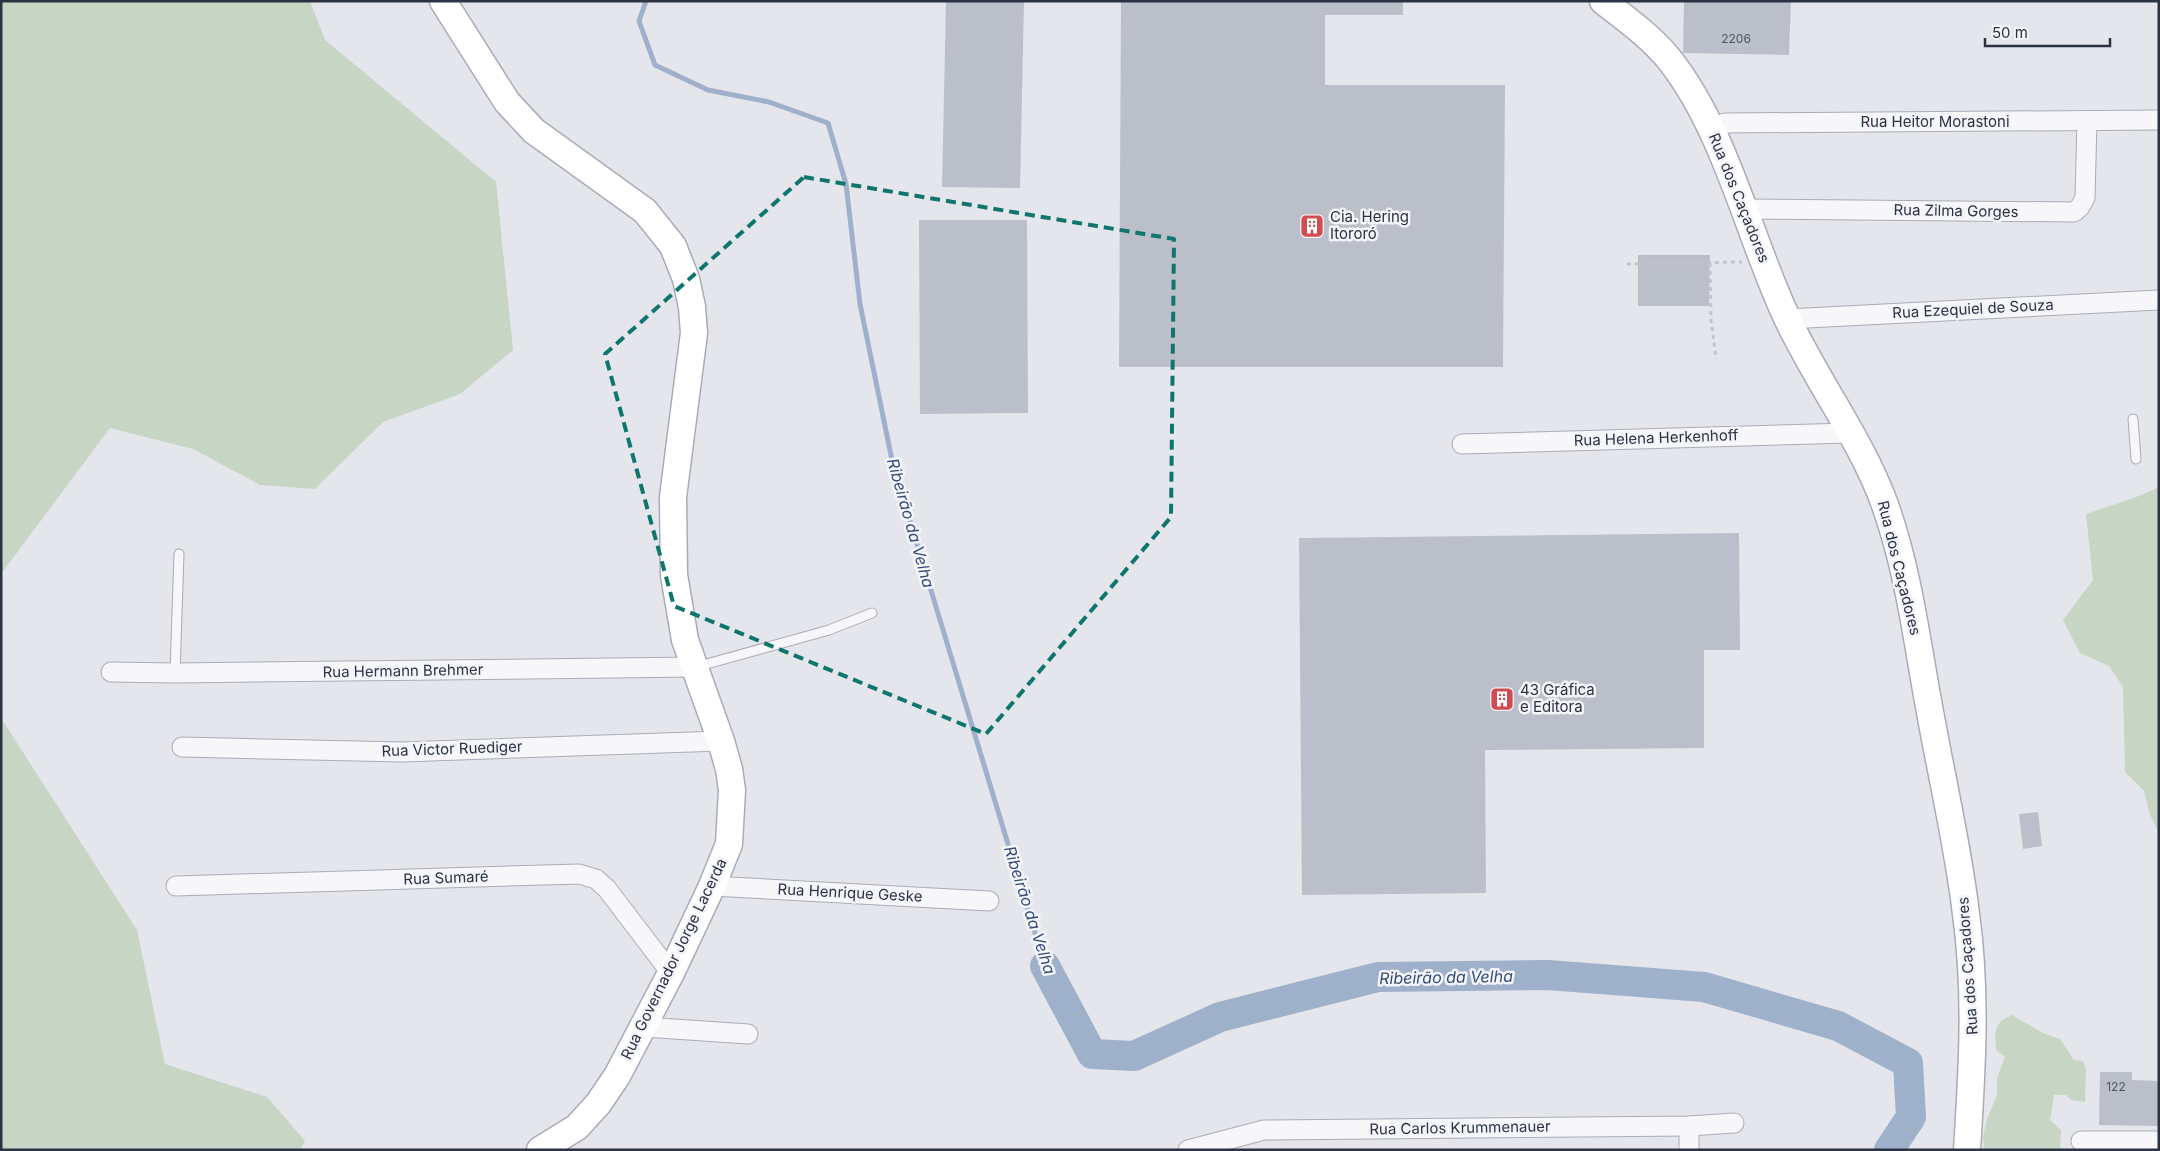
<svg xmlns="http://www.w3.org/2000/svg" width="2160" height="1151" font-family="Inter,sans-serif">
	<rect width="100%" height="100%" fill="#e4e6ec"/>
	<g fill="#c7d5c5">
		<path d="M1 1H310L325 40 496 182 513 350 460 394 383 422 315 489 260 485 193 449 110 428 1 574Z"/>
		<path d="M2159 487V833L2150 815 2144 791 2125 772 2123 687 2109 666 2080 653 2063 620 2093 580 2086 514 2139 496Z"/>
		<path d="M1 718 137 930 165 1064 267 1097 305 1141 300 1150H1Z"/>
		<path d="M2012 1015 2045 1034 2060 1039 2074 1060 2083 1061 2086 1069 2085 1102 2071 1100 2066 1095H2054L2050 1120 2061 1130 2060 1146 2062 1150H1984L1983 1137 1987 1119 1997 1095V1078L2005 1057 1996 1050C1995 1031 1993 1023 2012 1015Z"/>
	</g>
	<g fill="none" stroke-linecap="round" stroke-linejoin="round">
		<path stroke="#9fb0cb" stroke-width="5" d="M646 1 639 21 655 65 708 90 769 102 828 123 846 184 860 304 893 465 1045 966"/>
		<path stroke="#9fb0cb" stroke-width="30" d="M1045 966 1092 1054 1134 1056 1220 1017 1378 977 1548 975 1704 987 1838 1026 1908 1063 1911 1117 1889 1150"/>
	</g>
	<g fill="#bbbfc9">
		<path d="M946 1H1024L1020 188 942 187Z"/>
		<path d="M1121 1H1403V15H1325V85H1505L1503 367H1119Z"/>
		<path d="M1684 1H1791L1789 55 1683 53Z"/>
		<path d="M919 220H1027L1028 413 920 414Z"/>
		<path d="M1638 255H1710L1709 306H1638Z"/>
		<path d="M1739 533 1740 650H1704V748L1485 750 1486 893 1302 895 1299 538Z"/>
		<path d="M2038 812 2042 846 2023 849 2019 814Z"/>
		<path d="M2100 1072H2132V1080L2159 1081V1126L2099 1125Z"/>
	</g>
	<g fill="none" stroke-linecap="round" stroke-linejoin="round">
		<g stroke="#a9acb6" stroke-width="11">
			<g id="service">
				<path d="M2133 419 2136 459"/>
				<path d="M696 667 829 630 872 613"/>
				<path d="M175 673 179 554"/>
			</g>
		</g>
		<g stroke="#a9acb6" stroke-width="21">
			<g id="minor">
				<path d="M1712 129 1725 123 2159 120"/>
				<path d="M1743 209 2074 212 2080 207 2085 198 2087 121"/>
				<path d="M1787 319 2159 300"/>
				<path d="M1462 444 1849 433"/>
				<path d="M111 672 175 673 696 667"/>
				<path d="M182 747 402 752 721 741"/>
				<path d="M176 886 579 874 596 879 607 889 671 973"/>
				<path d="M712 886 989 901"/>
				<path d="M644 1027 748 1034"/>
				<path d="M1689 1126V1150"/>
				<path d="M2081 1141H2159"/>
				<path d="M1188 1150 1264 1130 1689 1126 1734 1123"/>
			</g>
		</g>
		<g stroke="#a9acb6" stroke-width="29">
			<g id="secondary">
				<path d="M443 1 507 102 534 131 645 211 673 246 686 279 692 307 694 333 673 497 674 575 685 640 721 741 729 769 732 790 729 844 712 886 671 973 617 1076 598 1104 577 1127 540 1150"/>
				<path d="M1603 1C1626 19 1650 36 1669 59 1726 131 1748 235 1787 318 1816 380 1862 441 1885 505 1909 572 1917 643 1930 712 1942 779 1958 846 1966 914 1977 993 1972 1071 1967 1150"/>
			</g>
		</g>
		<g stroke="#c2c4cb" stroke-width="3" stroke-dasharray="4 4" stroke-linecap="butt">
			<path d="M1710 263 1711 320 1716 359"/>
			<path d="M1627 264 1742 262"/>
		</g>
		<use href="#service" stroke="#f7f7fa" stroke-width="9"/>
		<use href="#minor" stroke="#f7f7fa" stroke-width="19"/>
		<use href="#secondary" stroke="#fff" stroke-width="26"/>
	</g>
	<path fill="none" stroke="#0f766e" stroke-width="4" stroke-dasharray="10 6" stroke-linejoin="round" d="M804 177 1174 239 1171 517 986 734 674 606 605 354Z"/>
	<defs>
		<g id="building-square" transform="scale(1.25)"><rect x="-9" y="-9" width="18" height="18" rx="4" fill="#cf4a51" stroke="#f4f5f9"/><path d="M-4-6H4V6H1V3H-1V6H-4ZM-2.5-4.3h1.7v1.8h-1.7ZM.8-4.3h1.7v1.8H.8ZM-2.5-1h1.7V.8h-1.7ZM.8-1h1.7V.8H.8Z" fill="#fff"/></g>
	</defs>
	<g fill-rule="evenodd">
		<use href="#building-square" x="1312" y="226"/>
		<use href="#building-square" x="1502" y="699"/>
	</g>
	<g text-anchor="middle" stroke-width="5" stroke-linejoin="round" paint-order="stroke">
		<g font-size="12" fill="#4f5565">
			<text x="1736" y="43">2206</text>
			<text x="2116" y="1091">122</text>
		</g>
		<g font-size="15" fill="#2b3244" stroke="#f4f5f9">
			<text x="1935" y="127">Rua Heitor Morastoni</text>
			<text transform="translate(1739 198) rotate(68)" y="5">Rua dos Caçadores</text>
			<text transform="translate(1956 211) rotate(1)" y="5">Rua Zilma Gorges</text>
			<text transform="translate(1973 309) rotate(-3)" y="5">Rua Ezequiel de Souza</text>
			<text transform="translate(1656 438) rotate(-2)" y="5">Rua Helena Herkenhoff</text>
			<text transform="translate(1899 568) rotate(76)" y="5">Rua dos Caçadores</text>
			<text transform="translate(403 671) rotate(-1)" y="5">Rua Hermann Brehmer</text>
			<text transform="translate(452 749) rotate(-2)" y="5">Rua Victor Ruediger</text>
			<text transform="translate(446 878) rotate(-2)" y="5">Rua Sumaré</text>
			<text transform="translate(850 893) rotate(3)" y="5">Rua Henrique Geske</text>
			<text transform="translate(674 959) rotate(-64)" y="5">Rua Governador Jorge Lacerda</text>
			<text transform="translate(1968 966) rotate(-94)" y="5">Rua dos Caçadores</text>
			<text transform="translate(1460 1128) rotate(-1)" y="5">Rua Carlos Krummenauer</text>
		</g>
		<g font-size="15" fill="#2b3244" stroke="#f4f5f9" text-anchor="start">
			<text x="1330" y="222">Cia. Hering<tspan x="1330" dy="17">Itororó</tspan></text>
			<text x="1520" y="695">43 Gráfica<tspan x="1520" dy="17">e Editora</tspan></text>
		</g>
		<g font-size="16" font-style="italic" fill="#354c79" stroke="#f4f5f9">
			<text transform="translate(911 523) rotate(74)" y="6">Ribeirão da Velha</text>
			<text transform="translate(1030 910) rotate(72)" y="6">Ribeirão da Velha</text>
			<text transform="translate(1446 977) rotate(-1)" y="6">Ribeirão da Velha</text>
		</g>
	</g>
	<rect width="2160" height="1151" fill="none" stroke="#2b3244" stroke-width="5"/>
	<path d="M1985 38v8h125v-8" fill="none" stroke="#2b3244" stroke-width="2.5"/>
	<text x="1992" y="38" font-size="15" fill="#2b3244" stroke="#f4f5f9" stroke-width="4" paint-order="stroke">50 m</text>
</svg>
